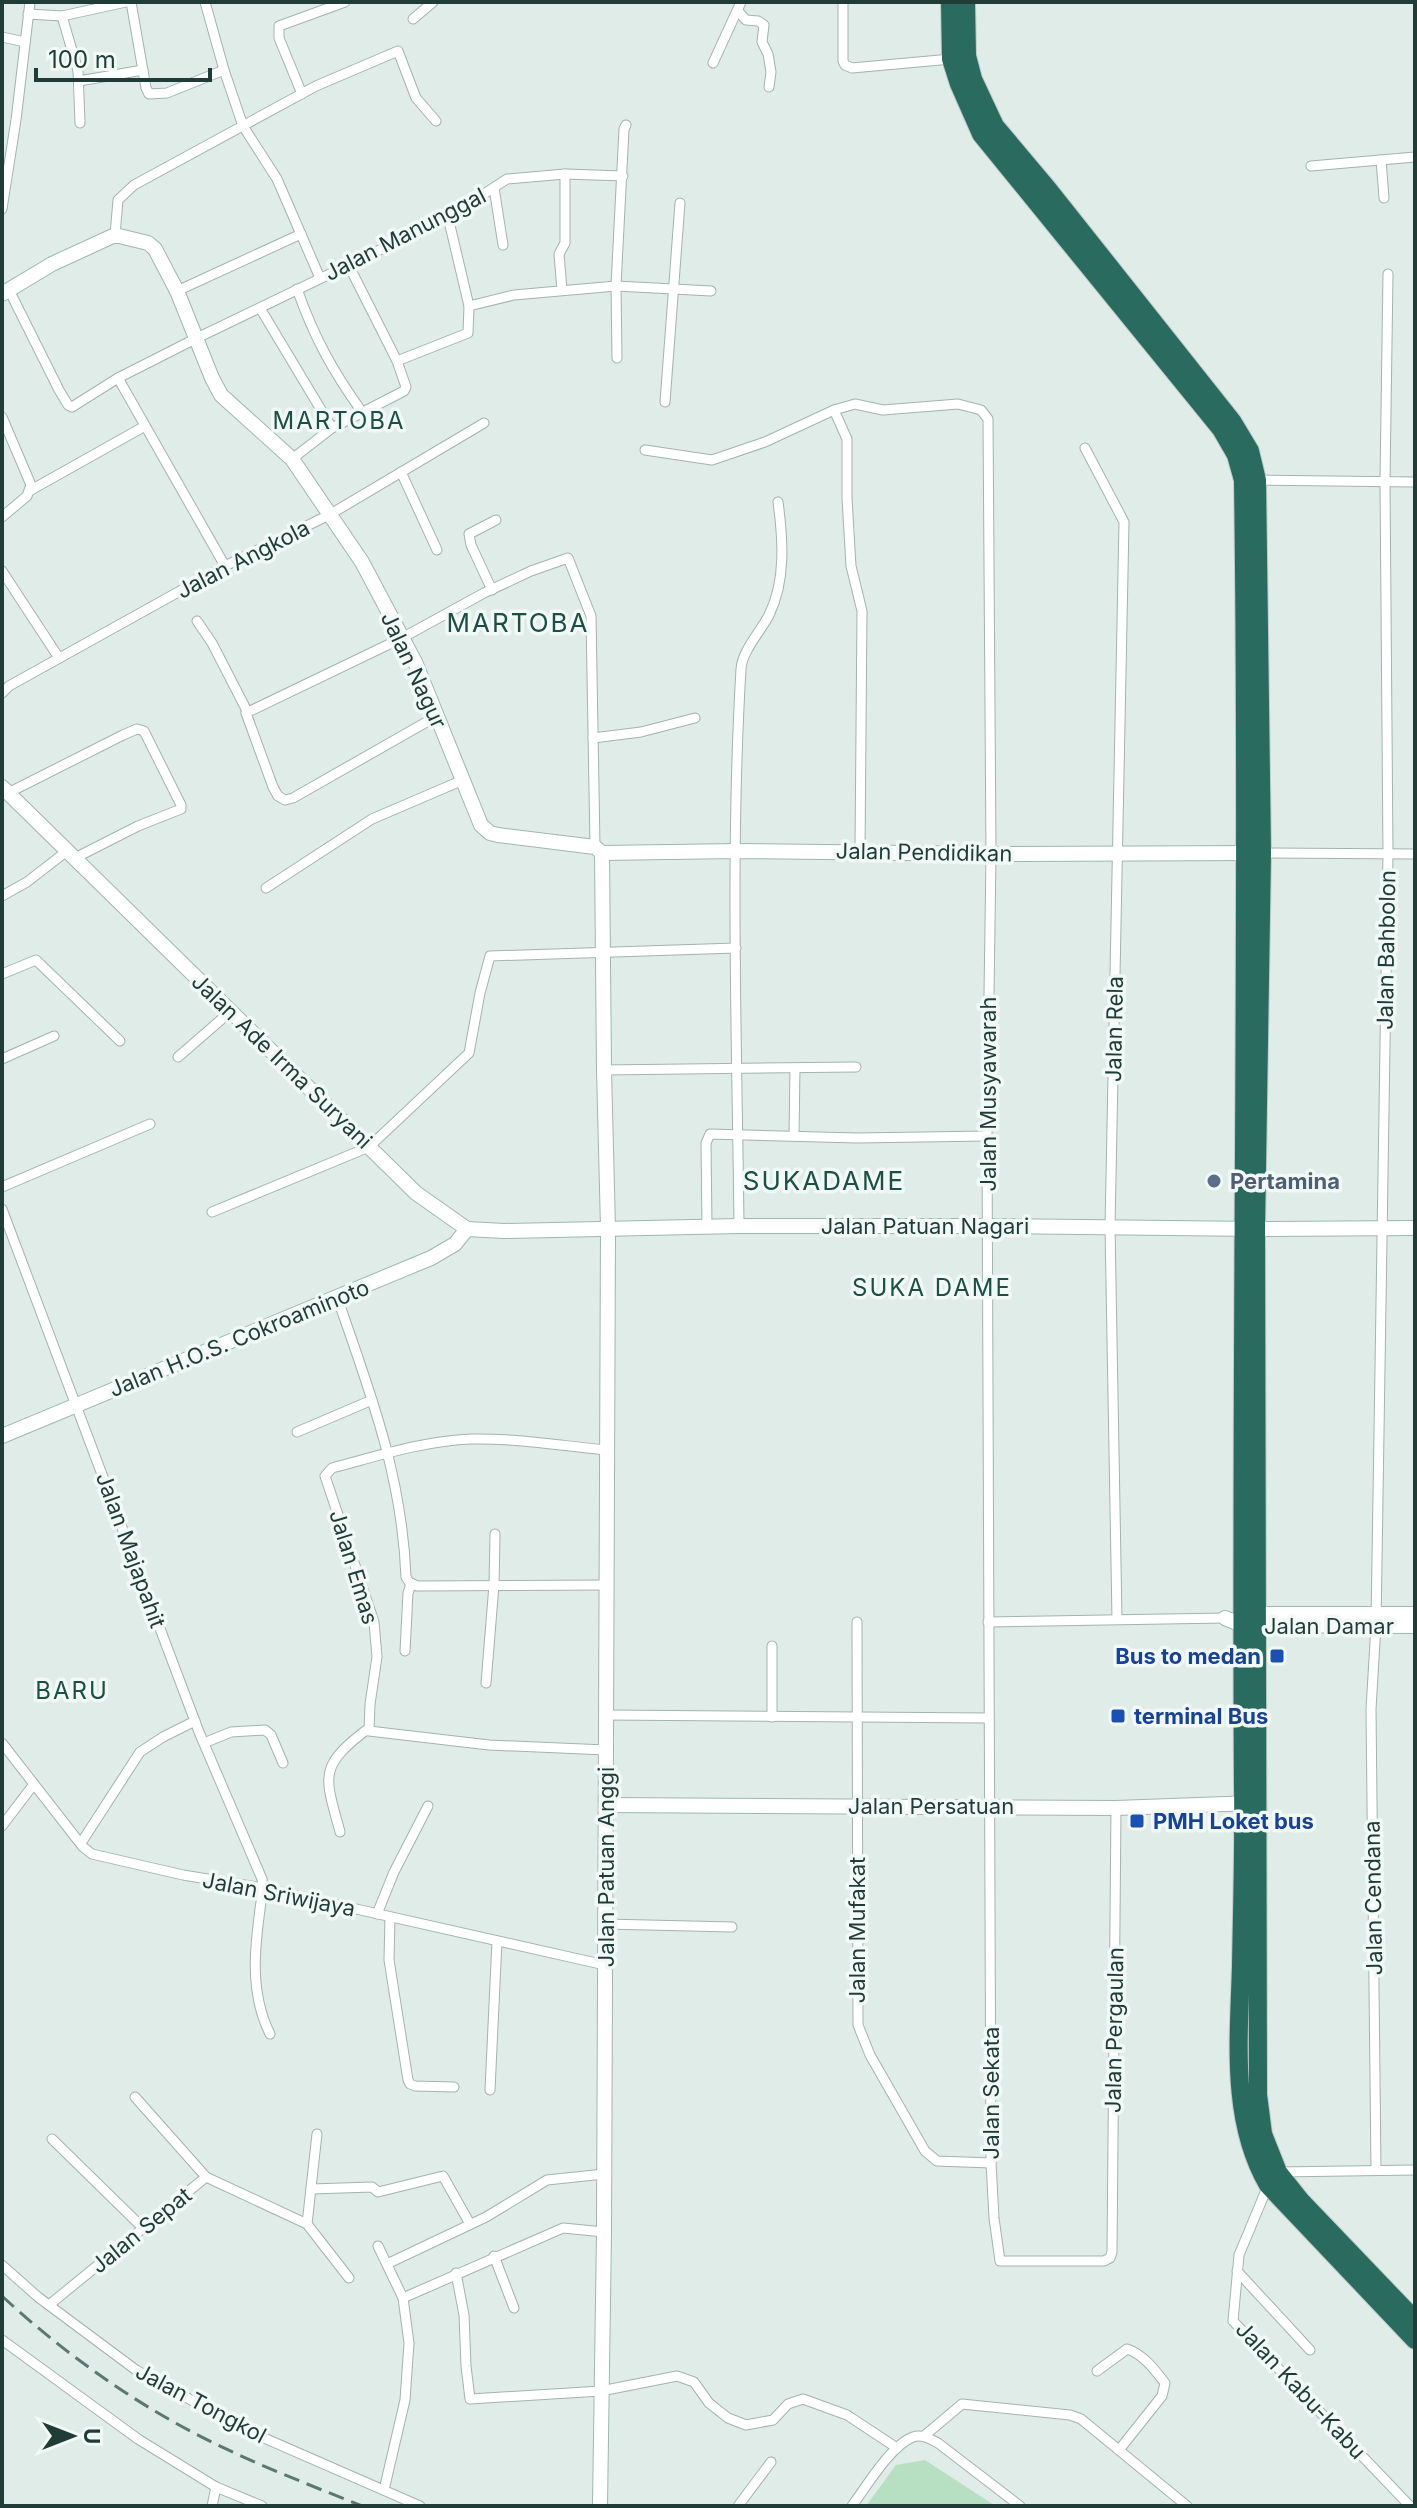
<svg xmlns="http://www.w3.org/2000/svg" width="1417" height="2508" font-family="Inter,sans-serif">
	<rect width="100%" height="100%" fill="#e0ece7"/>
	<path fill="#b7dfc2" d="M925 2460 991 2503 995 2506H866L896 2465Z"/>
	<g fill="none" stroke-linecap="round" stroke-linejoin="round">
		<g stroke="#a2b4ae" stroke-width="11">
			<g id="street">
				<path d="M131 2 146 88 149 94 167 93 224 70 243 126 277 179 320 278"/>
				<path d="M205 2 224 70"/>
				<path d="M843 2V61L845 65 852 68 951 59"/>
				<path d="M738 11 746 20 758 21 764 25 762 42 768 54 771 72 769 87"/>
				<path d="M28 14 62 16 126 2"/>
				<path d="M62 16 78 71 80 123"/>
				<path d="M413 19 433 2"/>
				<path d="M2 37 25 42"/>
				<path d="M713 63 741 2"/>
				<path d="M79 81 143 70"/>
				<path d="M302 94 279 38V26L345 2"/>
				<path d="M1381 160 1384 198"/>
				<path d="M1311 166 1415 157"/>
				<path d="M494 188 503 245"/>
				<path d="M2 209 16 120 30 2"/>
				<path d="M115 235 118 200 134 185 316 86 398 51 416 98 436 121"/>
				<path d="M297 289C314 337 332 370 362 412"/>
				<path d="M9 290 59 390 68 405 72 407 118 378 197 338 448 217 507 179 565 174 623 176"/>
				<path d="M562 290 559 254 565 243V174"/>
				<path d="M177 291 301 234"/>
				<path d="M469 306 514 295 616 286 711 291"/>
				<path d="M260 308 332 428"/>
				<path d="M617 358 616 286 624 129 626 125"/>
				<path d="M397 361 468 333 469 306 448 217"/>
				<path d="M118 378 225 566"/>
				<path d="M665 402 680 203"/>
				<path d="M834 410 847 439V498L851 566 862 611 860 851"/>
				<path d="M2 417 31 485 27 496 2 517"/>
				<path d="M1085 448 1124 522 1110 1227 1117 1619"/>
				<path d="M645 450 712 460 765 442 834 410 855 404 883 410 958 404 981 410 988 419 991 854 987 1136 991 2163 994 2218 1000 2261H1104L1110 2258 1112 2252 1116 1808"/>
				<path d="M292 459 332 428 404 391 406 387 397 361 348 264"/>
				<path d="M401 472 437 550"/>
				<path d="M1254 480 1415 482"/>
				<path d="M31 490 145 426"/>
				<path d="M2 571 59 658"/>
				<path d="M492 590 471 545 469 534 496 520"/>
				<path d="M197 621 212 643 247 711"/>
				<path d="M2 693 9 686 225 566 329 515 484 423"/>
				<path d="M437 716 293 798 285 800 278 796 273 787 246 713 402 638 484 593 531 571 568 558 591 616 595 847"/>
				<path d="M593 738 641 732 695 718"/>
				<path d="M8 793 123 735 137 729 144 731 181 805V809L138 826 75 858"/>
				<path d="M1262 853 1415 854"/>
				<path d="M266 888 372 819 463 780"/>
				<path d="M2 896 27 882 67 851"/>
				<path d="M2 974 36 960 120 1041"/>
				<path d="M178 1057 231 1011"/>
				<path d="M2 1059 54 1036"/>
				<path d="M604 1070 856 1067"/>
				<path d="M794 1136 795 1068"/>
				<path d="M2 1187 150 1124"/>
				<path d="M2 1209 199 1732 262 1879 263 1888C256 1937 247 1988 270 2034"/>
				<path d="M212 1212 369 1147 469 1053 480 993 490 956 736 948"/>
				<path d="M739 1226C737 1041 730 854 741 669 742 651 761 631 769 615 786 581 783 539 778 502"/>
				<path d="M707 1227 706 1143 710 1134 857 1138 987 1136"/>
				<path d="M337 1297C370 1392 402 1475 406 1577L409 1582 417 1586 607 1585"/>
				<path d="M297 1432 372 1400"/>
				<path d="M857 1622 858 2025 870 2055 925 2151 937 2161 991 2163"/>
				<path d="M988 1622 1225 1618"/>
				<path d="M405 1651 408 1593 411 1584"/>
				<path d="M486 1683 494 1585 495 1534"/>
				<path d="M606 1715 988 1718"/>
				<path d="M772 1717V1646"/>
				<path d="M2 1743 83 1847 92 1854 183 1875 263 1888 605 1965"/>
				<path d="M204 1743 231 1732 265 1730 271 1735 283 1763"/>
				<path d="M606 1750 489 1745 369 1731 370 1704 377 1657 374 1622 325 1476 332 1468C378 1456 423 1441 471 1439 517 1438 562 1446 607 1450"/>
				<path d="M2 1826 34 1784"/>
				<path d="M340 1832C325 1776 317 1767 369 1728"/>
				<path d="M81 1843 140 1752 163 1737 195 1721"/>
				<path d="M377 1914 394 1872 428 1806"/>
				<path d="M390 1917 389 1960 408 2080 410 2084 415 2086 454 2087"/>
				<path d="M605 1924 732 1927"/>
				<path d="M490 2090 497 1941"/>
				<path d="M135 2097 206 2177 307 2224 349 2278"/>
				<path d="M52 2139 143 2228"/>
				<path d="M1376 2170 1371 1709 1376 1625 1388 853 1385 481 1388 274"/>
				<path d="M1279 2172 1415 2170"/>
				<path d="M1269 2183 1239 2255 1233 2321 1410 2506"/>
				<path d="M311 2189 372 2187 378 2192 443 2176 470 2224"/>
				<path d="M307 2224 317 2134"/>
				<path d="M378 2246 403 2298 409 2343 405 2400 384 2490"/>
				<path d="M494 2256 514 2308"/>
				<path d="M387 2264 486 2217 547 2180 604 2174"/>
				<path d="M2 2265 38 2297 136 2370 248 2431 420 2506"/>
				<path d="M1237 2271 1310 2350"/>
				<path d="M456 2273 464 2315 466 2366 470 2399 601 2391 677 2376 694 2382 709 2403 728 2418 746 2425 773 2420 788 2404 803 2399 847 2415 897 2448"/>
				<path d="M403 2298 563 2228 604 2232"/>
				<path d="M49 2305 206 2177"/>
				<path d="M2 2340 138 2439 216 2487 262 2506"/>
				<path d="M1097 2371 1127 2349C1143 2354 1155 2370 1165 2383L1162 2396 1119 2450"/>
				<path d="M924 2436 962 2404 1070 2415 1081 2419 1187 2506"/>
				<path d="M212 2506 216 2487"/>
				<path d="M738 2506 771 2462"/>
				<path d="M852 2506C866 2487 891 2445 913 2437 922 2434 930 2439 938 2443L1020 2506"/>
			</g>
		</g>
		<g stroke="#9db8af" stroke-width="16">
			<g id="secondary">
				<path d="M2 294 52 264 115 235 148 243 155 249 177 291 212 378 221 395 292 459 362 562 415 662 481 825 490 833 498 835 595 847 602 853 604 1070 608 1228 604 2232 600 2506"/>
				<path d="M2 787 416 1193 467 1229 504 1231 739 1226H988L1256 1229 1415 1228"/>
				<path d="M602 853 736 851 991 854 1254 853"/>
				<path d="M2 1436 431 1258 455 1244 467 1229"/>
				<path d="M1249 1614H1415"/>
				<path d="M1225 1618 1242 1625 1415 1626"/>
				<path d="M606 1805 1116 1808 1253 1803"/>
			</g>
		</g>
		<g stroke="#c0c9c7" stroke-width="20">
			<g id="highway">
				<path d="M950 2 951 59 959 84 981 134 1221 429 1236 455 1243 480C1249 915 1240 1351 1243 1786 1244 1846 1242 1906 1241 1966 1239 2038 1230 2120 1268 2185L1415 2340"/>
				<path d="M966 2 967 56 973 79 995 126 1048 189 1232 421 1250 451 1257 480 1262 853 1256 1229 1258 2095 1263 2134 1278 2172 1301 2201 1415 2320"/>
			</g>
		</g>
		<use href="#street" stroke="#fff" stroke-width="9"/>
		<use href="#secondary" stroke="#fff" stroke-width="14"/>
		<use href="#highway" stroke="#296c5f" stroke-width="18"/>
		<path stroke="#5a7971" stroke-width="3" stroke-dasharray="16 8" stroke-linecap="butt" d="M2 2296C58 2348 124 2396 192 2432 247 2461 305 2483 362 2506"/>
	</g>
	<circle fill="#5c6f8a" stroke="#f1f8f5" stroke-width="3" cx="1214" cy="1181" r="8"/>
	<g fill="#1a4fb4" stroke="#f1f8f5" stroke-width="3">
		<rect x="1269" y="1648" width="16" height="16" rx="4"/>
		<rect x="1110" y="1708" width="16" height="16" rx="4"/>
		<rect x="1129" y="1813" width="16" height="16" rx="4"/>
	</g>
	<g text-anchor="middle" stroke-width="7" stroke-linejoin="round" paint-order="stroke">
		<g font-size="22" fill="#1f3d36" stroke="#f1f8f5">
			<text transform="translate(405 234) rotate(-27)" y="8">Jalan Manunggal</text>
			<text transform="translate(243 559) rotate(-27)" y="8">Jalan Angkola</text>
			<text transform="translate(414 670) rotate(65)" y="8">Jalan Nagur</text>
			<text transform="translate(924 852) rotate(1)" y="8">Jalan Pendidikan</text>
			<text transform="translate(1386 950) rotate(-89)" y="8">Jalan Bahbolon</text>
			<text transform="translate(1114 1029) rotate(-89)" y="8">Jalan Rela</text>
			<text transform="translate(282 1061) rotate(44)" y="8">Jalan Ade Irma Suryani</text>
			<text transform="translate(988 1094) rotate(-90)" y="8">Jalan Musyawarah</text>
			<text x="925" y="1234">Jalan Patuan Nagari</text>
			<text transform="translate(239 1338) rotate(-22)" y="8">Jalan H.O.S. Cokroaminoto</text>
			<text transform="translate(131 1550) rotate(70)" y="8">Jalan Majapahit</text>
			<text transform="translate(354 1567) rotate(73)" y="8">Jalan Emas</text>
			<text x="1329" y="1634">Jalan Damar</text>
			<text x="931" y="1814">Jalan Persatuan</text>
			<text transform="translate(606 1867) rotate(-90)" y="8">Jalan Patuan Anggi</text>
			<text transform="translate(279 1894) rotate(11)" y="8">Jalan Sriwijaya</text>
			<text transform="translate(1373 1898) rotate(-91)" y="8">Jalan Cendana</text>
			<text transform="translate(857 1930) rotate(-90)" y="8">Jalan Mufakat</text>
			<text transform="translate(1114 2030) rotate(-89)" y="8">Jalan Pergaulan</text>
			<text transform="translate(991 2093) rotate(-90)" y="8">Jalan Sekata</text>
			<text transform="translate(141 2230) rotate(-39)" y="8">Jalan Sepat</text>
			<text transform="translate(1301 2390) rotate(47)" y="8">Jalan Kabu-Kabu</text>
			<text transform="translate(201 2403) rotate(28)" y="8">Jalan Tongkol</text>
		</g>
		<g font-size="22" font-weight="bold" fill="#4e5e75" stroke="#f1f8f5" text-anchor="start">
			<text x="1230" y="1189">Pertamina</text>
		</g>
		<g font-size="22" font-weight="bold" fill="#164399" stroke="#f1f8f5" text-anchor="start">
			<text x="1261" y="1664" text-anchor="end">Bus to medan</text>
			<text x="1134" y="1724">terminal Bus</text>
			<text x="1153" y="1829">PMH Loket bus</text>
		</g>
		<g font-size="24" letter-spacing="2" fill="#1a5144" stroke="#f1f8f5">
			<text x="339" y="429">MARTOBA</text>
			<text x="932" y="1296">SUKA DAME</text>
			<text x="72" y="1699">BARU</text>
		</g>
		<g font-size="26" letter-spacing="2" fill="#1a5144" stroke="#f1f8f5">
			<text x="518" y="632">MARTOBA</text>
			<text x="824" y="1190">SUKADAME</text>
		</g>
	</g>
	<rect width="1417" height="2508" fill="none" stroke="#1f3d36" stroke-width="8"/>
	<g transform="translate(72 2436) rotate(90)" stroke="#f1f8f5" stroke-width="6" paint-order="stroke">
	<path d="M0-6L14 30L0 20L-14 30Z" fill="#1f3d36"/>
	<text y="-12" font-size="22" font-weight="bold" text-anchor="middle" fill="#1f3d36">U</text>
	</g>
	<path d="M36 68v12h174v-12" fill="none" stroke="#1f3d36" stroke-width="4"/>
	<text x="48" y="68" font-size="24" fill="#1f3d36" stroke="#f1f8f5" stroke-width="6" paint-order="stroke">100 m</text>
</svg>
